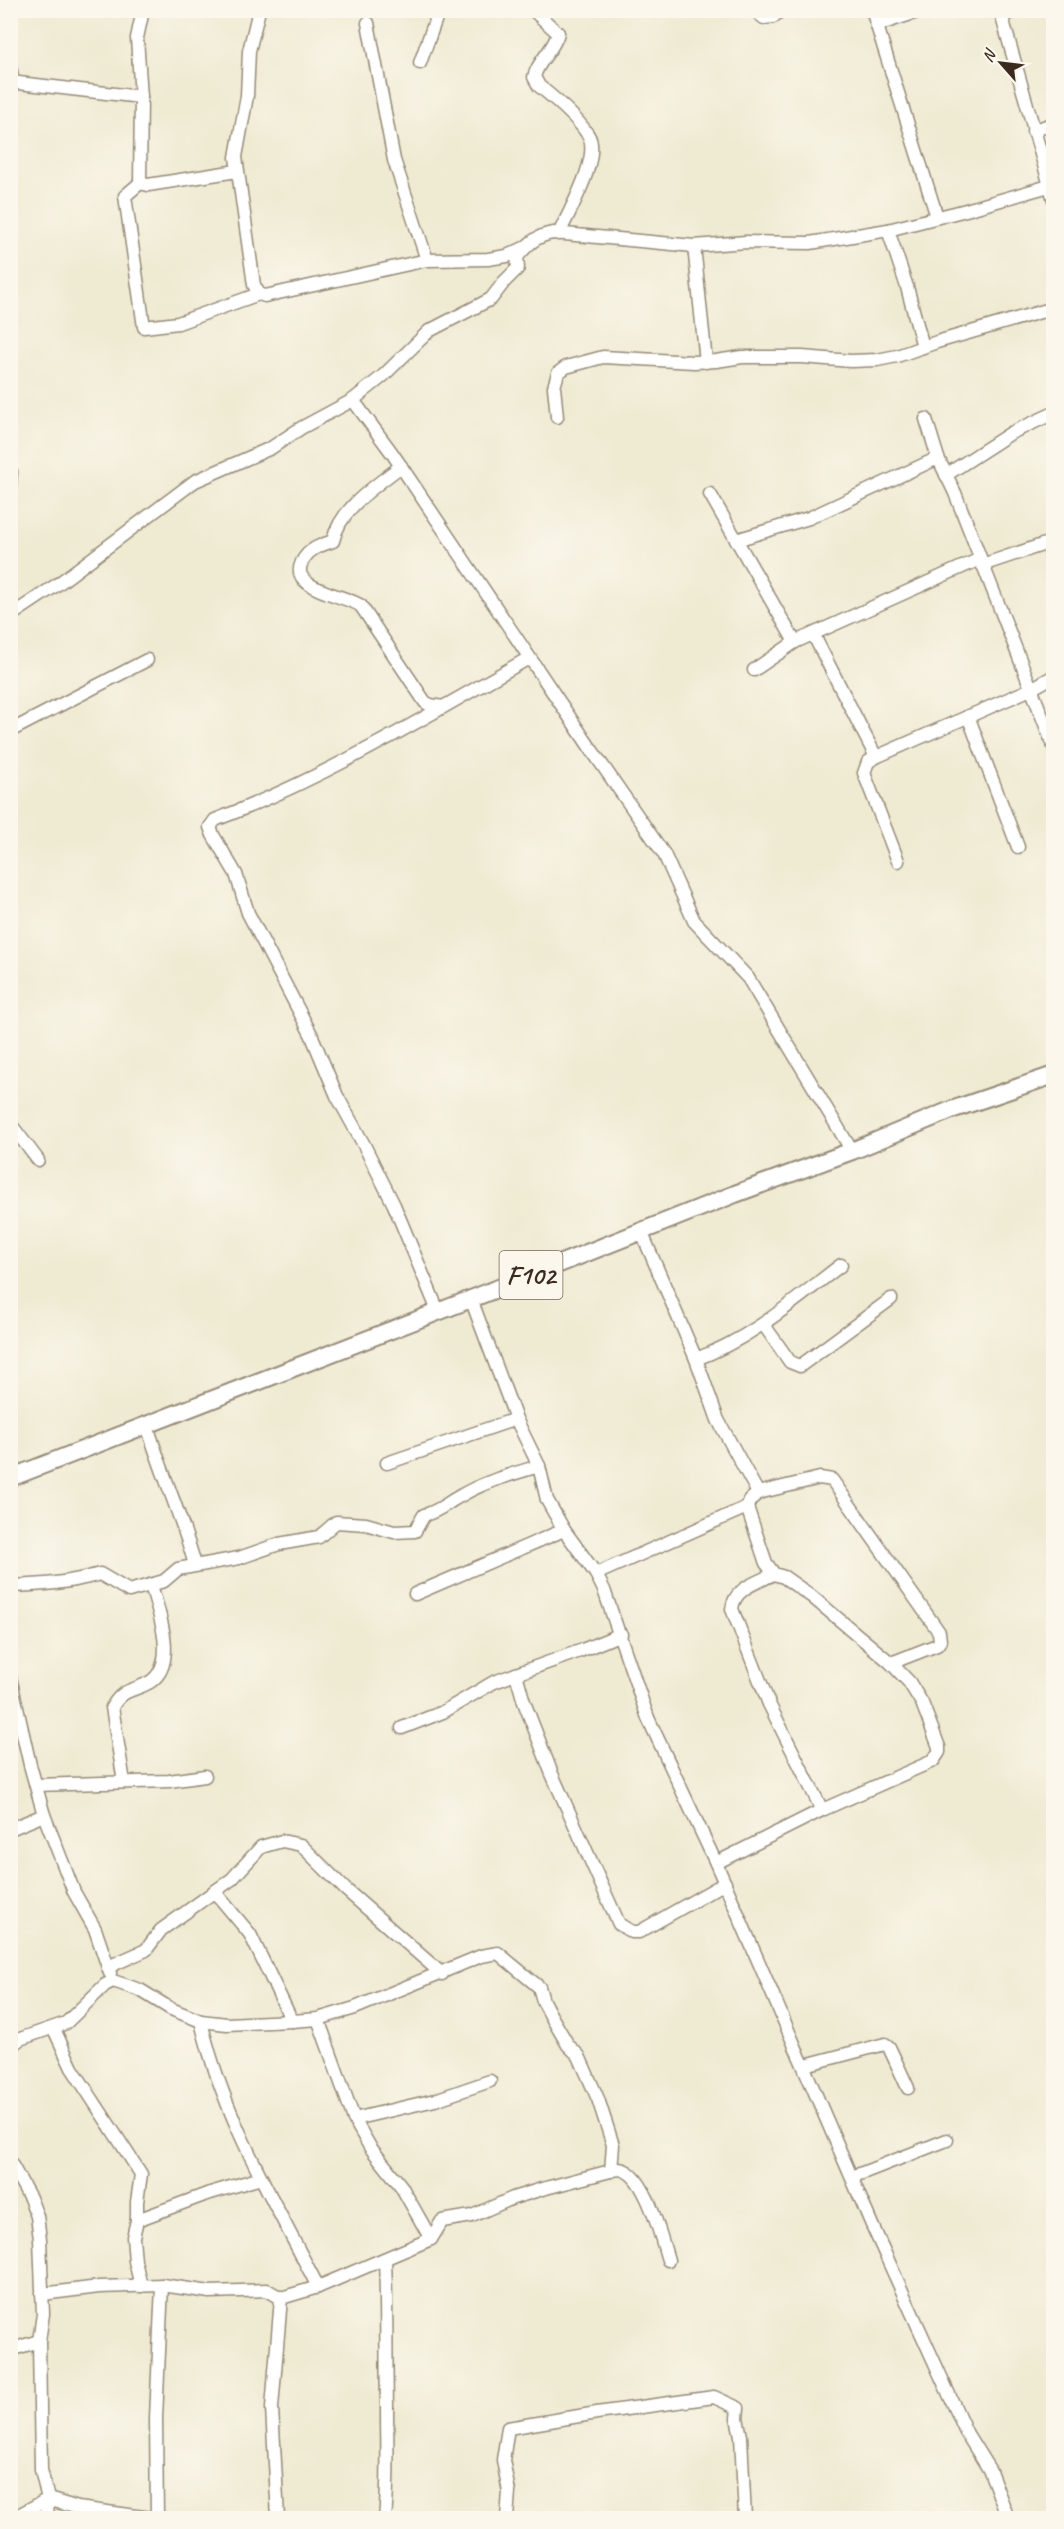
<svg xmlns="http://www.w3.org/2000/svg" width="1064" height="2529" font-family="Caveat,sans-serif">
	<rect width="100%" height="100%" fill="#fbf7ec"/>
	<filter id="ink" filterUnits="userSpaceOnUse"><feTurbulence type="fractalNoise" baseFrequency=".0167" numOctaves="2"/><feDisplacementMap in="SourceGraphic" scale="12" xChannelSelector="R" yChannelSelector="G"/><feConvolveMatrix kernelMatrix="1 2 1 2 8 2 1 2 1" color-interpolation-filters="sRGB"/></filter>
	<filter id="wash" filterUnits="userSpaceOnUse"><feTurbulence type="fractalNoise" baseFrequency=".008" numOctaves="4" result="noise"/><feDisplacementMap in="SourceGraphic" scale="24" xChannelSelector="R" yChannelSelector="G"/><feGaussianBlur stdDeviation="1.35" result="paint"/><feColorMatrix in="noise" values="0 0 0 0 0 0 0 0 0 0 0 0 0 0 0 0 0 1.4 0 .05"/><feComposite in="paint" operator="in"/></filter>
	<g filter="url(#wash)">
		<rect width="100%" height="100%" fill="#efead2"/>
	</g>
	<g filter="url(#ink)">
		<g fill="none" stroke-linecap="round" stroke-linejoin="round">
			<g stroke="#958a78" stroke-width="15">
				<g id="minor">
					<path d="M143 10 137 38 141 97 140 183 125 196 144 327 178 323 259 294"/>
					<path d="M259 10 249 51 247 96 236 157 254 285 259 294 265 296 427 260 488 259 507 256 524 248"/>
					<path d="M533 10 558 33C554 50 538 60 534 77L539 86C554 98 578 118 588 135 602 156 568 213 559 234"/>
					<path d="M754 10 764 18 773 17 781 10"/>
					<path d="M872 10 937 217"/>
					<path d="M1000 10 1054 200"/>
					<path d="M1001 15 1021 10"/>
					<path d="M368 23 394 160 427 260"/>
					<path d="M877 25 923 10"/>
					<path d="M420 63 439 10"/>
					<path d="M10 66 13 82"/>
					<path d="M10 82 141 97"/>
					<path d="M1033 131 1054 123"/>
					<path d="M140 183 148 185 237 171"/>
					<path d="M888 230 907 287 923 347"/>
					<path d="M694 246 706 362"/>
					<path d="M353 400 392 453 589 746 664 854 694 921 748 978 852 1151"/>
					<path d="M557 417 554 387 558 373 566 367 603 357 694 362 716 361 742 357H802L851 361 877 360 897 356 937 342 1054 308"/>
					<path d="M926 419 938 458 955 493 1054 747"/>
					<path d="M401 466C376 486 340 508 333 541 321 545 308 549 302 562 288 590 347 595 361 606L425 702 430 705 443 707"/>
					<path d="M946 475 1011 433 1054 413"/>
					<path d="M10 486 11 472"/>
					<path d="M710 494 795 642"/>
					<path d="M736 540 809 518 938 458"/>
					<path d="M982 565 1054 541"/>
					<path d="M10 616 58 584 195 481 271 448 301 428 353 400 383 376 429 331 491 299 504 282 518 268 517 257C528 244 537 235 554 233L694 246 746 242 810 243 888 230 966 210 1049 186"/>
					<path d="M813 634 876 757"/>
					<path d="M754 670 795 642 980 559"/>
					<path d="M968 716 1018 847"/>
					<path d="M10 731 147 660"/>
					<path d="M898 861 864 773 868 762 876 757 1031 689 1054 676"/>
					<path d="M10 1120 12 1126 38 1160"/>
					<path d="M641 1231 696 1359 718 1420 758 1493 750 1500 747 1507 766 1563 774 1574 784 1577 811 1596 891 1663 909 1682 922 1703 939 1747V1752L933 1761 822 1810 716 1863"/>
					<path d="M471 1299 516 1419 539 1466 547 1500 564 1530 596 1574 604 1590 648 1718 716 1863 872 2225 967 2434 990 2471 1008 2518"/>
					<path d="M438 1311 394 1205 364 1145 337 1096 311 1034 248 913 236 874 213 835 210 827 215 820C325 778 427 716 529 658"/>
					<path d="M764 1325 790 1362 800 1366 891 1299"/>
					<path d="M696 1359C751 1339 795 1300 841 1265"/>
					<path d="M147 1425C161 1472 182 1517 195 1565"/>
					<path d="M387 1463 516 1419"/>
					<path d="M758 1493 820 1478 832 1480 939 1632 940 1641 937 1645 891 1663"/>
					<path d="M596 1574 747 1507"/>
					<path d="M774 1574C758 1582 734 1588 732 1609L769 1704 822 1810"/>
					<path d="M10 1586C42 1585 69 1583 100 1574L129 1591 164 1581 178 1569 239 1558 279 1544 319 1537 336 1522 366 1524 394 1532 415 1531 424 1515C440 1511 448 1502 462 1495 486 1481 513 1474 539 1466"/>
					<path d="M415 1594 564 1530"/>
					<path d="M516 1674 524 1702 552 1774 619 1924 632 1932H639L725 1883"/>
					<path d="M10 1677 30 1765 44 1815 74 1892 95 1929 110 1973"/>
					<path d="M402 1728 443 1712 494 1682 580 1651 621 1634"/>
					<path d="M124 1782 112 1707C124 1687 133 1692 150 1682 179 1663 158 1611 151 1585"/>
					<path d="M36 1785 169 1781 205 1776"/>
					<path d="M10 1829 44 1815"/>
					<path d="M214 1891 250 1934 292 2021"/>
					<path d="M108 1967 146 1950 161 1930 232 1879 261 1847 282 1841 301 1845 345 1889 442 1974"/>
					<path d="M318 2019 354 2119 370 2147 401 2186 431 2239"/>
					<path d="M201 2021C223 2117 274 2201 318 2287"/>
					<path d="M54 2029 72 2068 141 2174 137 2202V2220L133 2237 135 2261 141 2286"/>
					<path d="M10 2047 20 2039 66 2023 105 1985 113 1981 140 1990 171 2009 201 2021 227 2024 292 2021 318 2019 355 2008 481 1956 498 1953 539 1987 543 2001 551 2016 568 2045 579 2056 598 2099 613 2145 611 2171"/>
					<path d="M805 2065 885 2044 889 2047 908 2088"/>
					<path d="M354 2119 435 2100 490 2081"/>
					<path d="M10 2162 30 2198 37 2216 40 2239 43 2314 39 2341 41 2470 48 2499 47 2518"/>
					<path d="M852 2177 947 2140"/>
					<path d="M137 2220 207 2194 261 2178"/>
					<path d="M42 2294 99 2287 162 2285 210 2292 267 2290 281 2298 318 2287 431 2239 442 2221 472 2216 513 2198 542 2189 618 2169C645 2169 661 2238 668 2260"/>
					<path d="M10 2350 39 2341"/>
					<path d="M13 2518 48 2499 78 2508 151 2518"/>
					<path d="M157 2518 156 2418 162 2285"/>
					<path d="M278 2518 272 2408 281 2298"/>
					<path d="M385 2518C389 2481 387 2445 387 2408 386 2358 387 2309 385 2260"/>
					<path d="M507 2518 509 2492 503 2460 508 2428 597 2413 714 2397 738 2408 737 2418 741 2436 745 2518"/>
				</g>
			</g>
			<g stroke="#958a78" stroke-width="20">
				<path id="major" d="M10 1478 471 1299 735 1194 852 1151 951 1110 1054 1075"/>
			</g>
			<use href="#minor" stroke="#fff" stroke-width="12"/>
			<use href="#major" stroke="#fff" stroke-width="16"/>
		</g>
	</g>
	<g text-anchor="middle" stroke-width="6" stroke-linejoin="round" paint-order="stroke">
		<rect fill="#fbf7ec" stroke="#75685c" stroke-width="1.5" x="499.5" y="1251" width="63" height="48" rx="4.5"/>
		<g font-size="27" font-weight="bold" fill="#3b2a1e">
			<text x="531" y="1284">F102</text>
		</g>
	</g>
	<rect width="1064" height="2529" fill="none" stroke="#fbf7ec" stroke-width="36"/>
	<g transform="translate(1001 63) rotate(298)" stroke="#fbf7ec" stroke-width="4.5" paint-order="stroke">
	<path d="M0-4.5L10 22L0 15L-10 22Z" fill="#3b2a1e"/>
	<text y="-9" font-size="16" font-weight="bold" text-anchor="middle" fill="#3b2a1e">N</text>
	</g>
</svg>
